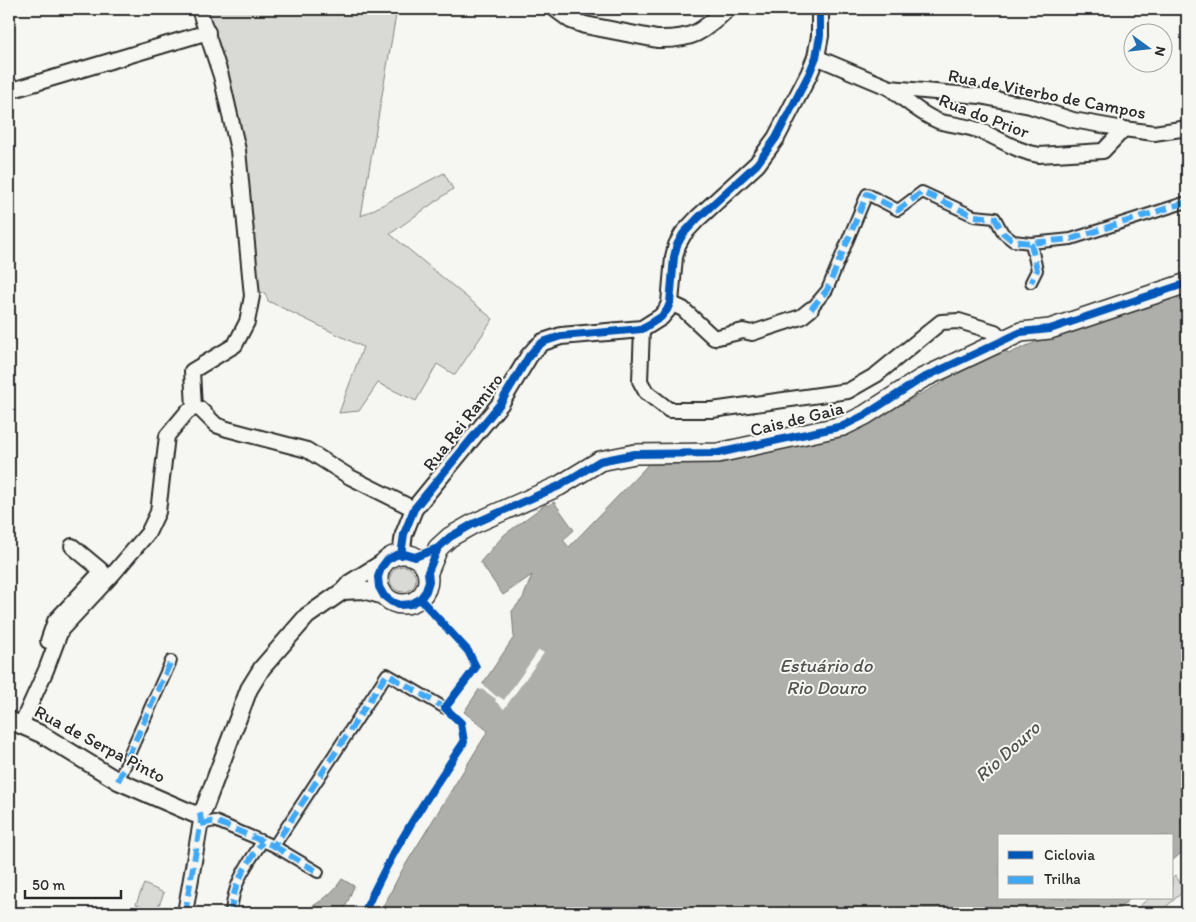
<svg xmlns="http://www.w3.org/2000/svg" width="1196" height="922" font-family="Itim,sans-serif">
	<rect width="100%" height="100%" fill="#f6f6f2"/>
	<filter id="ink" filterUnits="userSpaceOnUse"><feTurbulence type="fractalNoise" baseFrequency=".02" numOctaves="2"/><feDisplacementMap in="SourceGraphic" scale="10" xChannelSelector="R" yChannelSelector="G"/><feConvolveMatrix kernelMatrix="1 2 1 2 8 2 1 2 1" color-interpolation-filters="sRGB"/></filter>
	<g filter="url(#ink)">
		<g fill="#d9d9d5" stroke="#828280">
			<path d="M204 9H397L361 216 444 173 453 189 390 234 493 319 455 375 437 364 416 401 378 383 359 411 339 413 363 347 268 301 265 293H258L251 246 245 149 218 46Z"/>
			<circle cx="403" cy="579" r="13"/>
			<path d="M1175 875 1185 890 1159 913H1132L1149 898H1172V878Z"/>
			<path d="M144 884 164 893 156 912 136 904Z"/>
		</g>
		<g fill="#aeaeab" stroke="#7a7a78">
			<path d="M1187 289V848L1172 861V836H1000V898H1131L1114 913H380L401 872 488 731 464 712 514 637 512 611 523 598 532 575 503 595 480 562 504 535 546 504 547 506 554 502 574 530 563 540 569 547 645 468 652 458 847 430 906 402 945 381 943 376 1003 347 1008 354 1054 334Z"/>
			<path d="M342 879 354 886 343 913H312L313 906C326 898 334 891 342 879Z"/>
		</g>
		<path fill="#f6f6f2" d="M539 650 544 653 504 709 495 701 496 699 482 689 481 690 477 688 481 683 497 697 498 696 504 700Z"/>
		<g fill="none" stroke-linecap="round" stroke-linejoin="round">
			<g stroke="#2b2b2b" stroke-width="14">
				<g id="pedestrian">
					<path d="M1031 243 1037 270 1031 282"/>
					<path d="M811 309 827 290 867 194 898 210 922 192 974 216 995 218 1003 233 1013 241 1031 243 1071 239 1187 202"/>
					<path d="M128 757 171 661"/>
					<path d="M118 781 126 764"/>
					<path d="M201 824 215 821 274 846 387 674 445 708"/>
					<path d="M274 846 318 872"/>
					<path d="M231 913C233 883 246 866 262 842"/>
				</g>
			</g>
			<g stroke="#2b2b2b" stroke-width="18">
				<g id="minor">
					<path d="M816 57 890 88 980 96 1030 106 1073 120 1124 129 1154 133 1181 129 1187 130"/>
					<path d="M890 88C903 99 925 117 941 122 955 125 970 126 983 132 1002 140 1018 152 1039 155L1103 151 1124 129"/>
					<path d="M9 91 208 32"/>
					<path d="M670 303 683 309 714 338 743 331 752 333 801 317 811 309"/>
					<path d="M642 329 640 381 646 392 669 410H712L848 391 876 375 941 322 959 321 995 332 1003 340"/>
					<path d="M194 408 192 371 235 345 247 322 252 296 238 150 221 76 199 9"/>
					<path d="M194 408 200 409 216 425 227 429 307 450 350 477 414 509"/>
					<path d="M48 641 55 621 102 571 72 546"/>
					<path d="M21 725 46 670 61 630 113 574 148 533 158 512 167 436 187 412 194 408"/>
					<path d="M185 913 201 821 200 813"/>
				</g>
			</g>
			<g stroke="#2b2b2b" stroke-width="20">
				<g id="tertiary">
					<path d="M556 9 571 20 585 25 657 39C693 40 702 32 727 9"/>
					<path d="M401 555 404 534 414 509 500 404 529 356 536 348 543 342 561 336 642 329 661 317 667 310 670 303 674 257 677 245 683 234 698 218 757 164 776 138 809 74 816 57 820 36V9"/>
					<path d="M343 591 363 590 384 596"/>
					<path d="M9 720 41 734 118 781 194 814 200 813 204 809 249 689 262 668 307 616 343 591 350 583 387 560"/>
				</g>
			</g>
			<g stroke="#2b2b2b" stroke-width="22">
				<g id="secondary">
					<circle cx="403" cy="579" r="25"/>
					<path d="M428 572 438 548 450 537 473 524 559 486 600 461 635 454 718 453 843 426 865 415 921 379 1021 332 1050 329 1187 283"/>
				</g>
			</g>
			<use href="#pedestrian" stroke="#f6f6f2" stroke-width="10"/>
			<use href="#minor" stroke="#f6f6f2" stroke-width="14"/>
			<use href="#tertiary" stroke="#f6f6f2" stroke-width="16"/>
			<use href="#secondary" stroke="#f6f6f2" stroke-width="19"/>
			<g stroke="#3fa9f5" stroke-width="6" stroke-dasharray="12 6" stroke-linecap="butt">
				<path d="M1031 243 1037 270 1031 282"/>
				<path d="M811 309 827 290 867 194 898 210 922 192 974 216 995 218 1003 233 1013 241 1031 243 1071 239 1187 202"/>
				<path d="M128 757 171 661"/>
				<path d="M118 781 126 764"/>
				<path d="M201 824 215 821 274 846 387 674 445 708"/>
				<path d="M274 846 318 872"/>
				<path d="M185 913 201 821 200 813"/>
				<path d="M231 913C233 883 246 866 262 842"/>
			</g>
			<g stroke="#f6f6f2" stroke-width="11">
				<g id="cycleway">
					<path d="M438 548 415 557 405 554 396 555 387 560 381 568 378 577 379 587 384 596 392 602 401 605 411 604 420 599 426 591 429 581 428 572 438 548 450 537 473 524 559 486 600 461 635 454 718 453 843 426 865 415 921 379 1021 332 1050 329 1187 283"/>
					<path d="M401 555 404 534 414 509 500 404 529 356 536 348 543 342 561 336 642 329 661 317 667 310 670 303 674 257 677 245 683 234 698 218 757 164 776 138 809 74 816 57 820 36V9"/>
					<path d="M364 913C390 853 427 797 464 742L461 723 445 708 476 667 468 651 420 599"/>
				</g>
			</g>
			<use href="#cycleway" stroke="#0057b8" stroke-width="8"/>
		</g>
	</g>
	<g text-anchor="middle" stroke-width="4" stroke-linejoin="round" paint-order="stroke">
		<g font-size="18" fill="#2b2b2b" stroke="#f6f6f2">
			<text transform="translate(1047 94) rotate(11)" y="6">Rua de Viterbo de Campos</text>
			<text transform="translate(984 116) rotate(21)" y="6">Rua do Prior</text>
			<text transform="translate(797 419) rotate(-14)" y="6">Cais de Gaia</text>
			<text transform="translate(463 422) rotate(-52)" y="6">Rua Rei Ramiro</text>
			<text transform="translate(100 744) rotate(28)" y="6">Rua de Serpa Pinto</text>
		</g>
		<g font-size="19" font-style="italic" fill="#525251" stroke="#f6f6f2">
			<text x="826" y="672">Estuário do<tspan x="826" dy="22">Rio Douro</tspan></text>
			<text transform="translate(1007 751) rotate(-42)" y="7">Rio Douro</text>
		</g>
	</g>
	<rect width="1196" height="922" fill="none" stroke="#f6f6f2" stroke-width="30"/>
	<rect x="15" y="15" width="1166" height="892" fill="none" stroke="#2b2b2b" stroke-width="2" filter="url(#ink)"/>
	<rect x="998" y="834" width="175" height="65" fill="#f6f6f2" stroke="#a5a5a2"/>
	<rect x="1008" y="851" width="25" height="8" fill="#0057b8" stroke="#a5a5a2"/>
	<text x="1044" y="860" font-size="15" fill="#2b2b2b">Ciclovia</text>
	<rect x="1008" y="876" width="25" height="8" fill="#3fa9f5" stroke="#a5a5a2"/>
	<text x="1044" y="884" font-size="15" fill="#2b2b2b">Trilha</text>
	<g transform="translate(1148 48) rotate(105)"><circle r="24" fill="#f6f6f2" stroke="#a5a5a2"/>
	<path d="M0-4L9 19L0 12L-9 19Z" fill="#1f6fb2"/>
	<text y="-8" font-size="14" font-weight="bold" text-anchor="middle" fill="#2b2b2b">N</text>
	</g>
	<path d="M25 890v8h96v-8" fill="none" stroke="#2b2b2b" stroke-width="2.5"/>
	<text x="32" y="890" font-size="15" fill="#2b2b2b" stroke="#f6f6f2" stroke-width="4" paint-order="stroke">50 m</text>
</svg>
